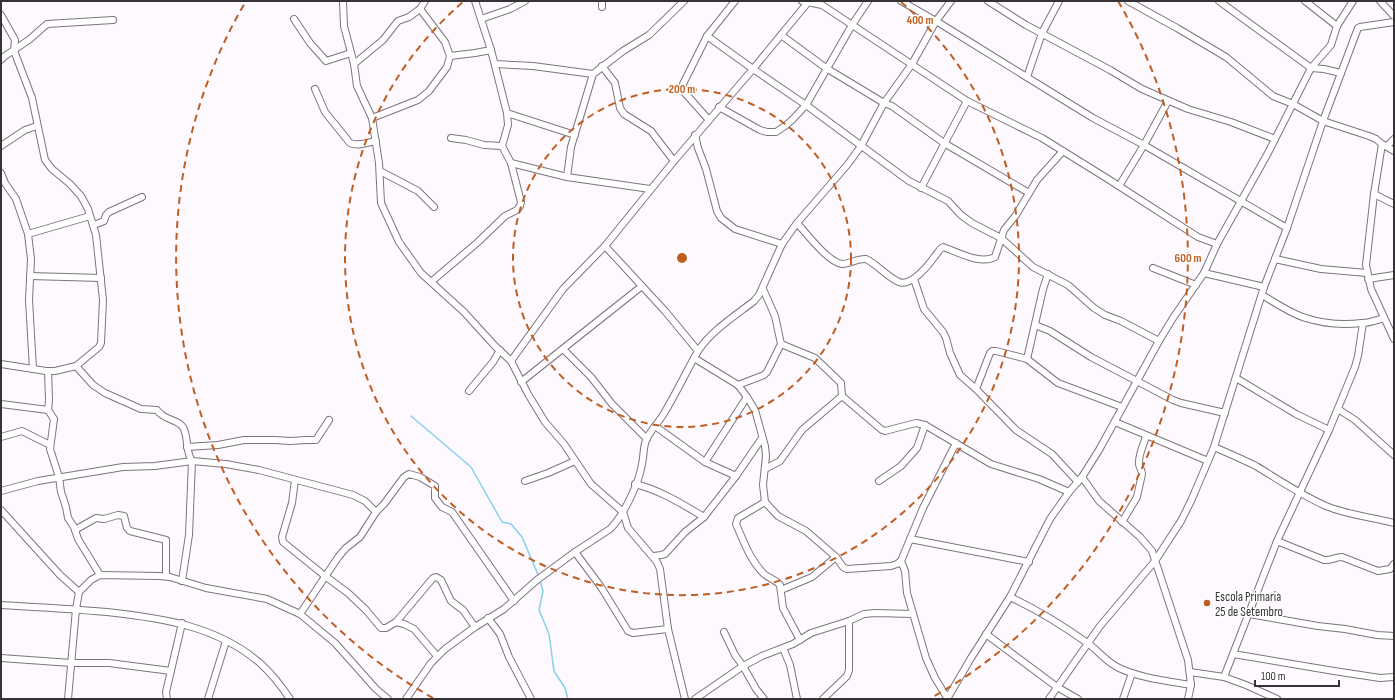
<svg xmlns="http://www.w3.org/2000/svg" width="1395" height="700" font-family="'Sofia Sans Condensed',sans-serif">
	<rect width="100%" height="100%" fill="#fef8ff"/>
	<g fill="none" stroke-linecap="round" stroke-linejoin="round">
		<g stroke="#84d1ed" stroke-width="1.5">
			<path d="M411 416 471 467 502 522 511 524 522 537 539 577"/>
			<path d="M540 581 543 591 539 610 549 634 554 671 565 688 568 699"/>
		</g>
		<g stroke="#7d747e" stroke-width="8">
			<g id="minor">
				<path d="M343 1 344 26 354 64 357 86 372 118 379 163 381 203 399 242 421 273 464 312 494 345 511 361 528 394 545 422 564 444 591 484 623 512 628 528 657 562 660 569 668 629 685 699"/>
				<path d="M602 1V7"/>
				<path d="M802 1 822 5 967 101 1042 138 1108 179 1198 237 1217 244"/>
				<path d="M901 1 936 21 1093 118 1144 145 1287 228"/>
				<path d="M988 1 1026 25 1110 70 1142 89 1188 109 1231 122 1275 139"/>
				<path d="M1128 1 1177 28 1226 57 1273 96 1293 104 1323 121 1369 136 1376 139 1382 144 1374 194 1366 265 1371 289 1394 339"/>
				<path d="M1219 1 1311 68 1324 69 1341 73"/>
				<path d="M1305 1 1337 26"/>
				<path d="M1380 1 1394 16"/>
				<path d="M1 15 15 40 14 50 16 56 32 98 45 160 52 169 70 184 81 196 88 209 96 235 103 300 101 343 99 347 76 366 55 371H46L1 364"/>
				<path d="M294 19 310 43 326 61 351 53"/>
				<path d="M481 19 510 9 525 1"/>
				<path d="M781 35 826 68 884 103 892 106 944 143 1029 193"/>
				<path d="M707 36 753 69 806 105 909 181 948 201 961 215 972 223 1001 238 1033 267 1068 285 1094 308 1105 315 1121 321 1159 341"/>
				<path d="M450 56 475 53 491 50"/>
				<path d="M1 60 5 56 14 50 30 39 47 24 113 20"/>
				<path d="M354 64 383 40 398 21 409 17 420 9 425 1"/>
				<path d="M495 64 533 66 593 74"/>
				<path d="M602 66 615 83 620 108 624 114 651 131 674 161"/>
				<path d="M1027 77 1042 33 1059 1"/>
				<path d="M315 89 325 112 350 143C358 147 368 142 376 141"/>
				<path d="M719 107 760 130 767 132H776L785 126 792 120 806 105 852 25 868 1"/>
				<path d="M507 113 575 135"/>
				<path d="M372 118 418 100 429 91 447 67 450 56 445 42 420 9"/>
				<path d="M709 120 684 92 683 84 707 36 735 1"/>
				<path d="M695 135 698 148 706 169 717 211 721 218 735 229 782 244"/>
				<path d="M451 138 466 140 484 145 502 146"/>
				<path d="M1382 144 1394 151"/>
				<path d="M1 146 25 130 37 126"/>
				<path d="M1387 146 1394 139"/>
				<path d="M511 163 567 177 650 189"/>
				<path d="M380 171 418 191 434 207"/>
				<path d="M1 173 5 183 16 199 28 234 31 259 29 300 33 369"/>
				<path d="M567 177 571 147 593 74 623 51 649 35 684 1"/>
				<path d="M1119 186 1144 145 1168 101"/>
				<path d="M921 188 967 101"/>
				<path d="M1374 194 1394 204"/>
				<path d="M797 223C807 234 828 262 842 264 850 264 858 258 866 259 878 265 887 277 899 282 911 287 929 265 935 256 938 253 939 249 943 247 958 252 980 265 995 257L1004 230 1016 215 1037 180 1063 151"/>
				<path d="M94 225 104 221 106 215 109 212 142 197"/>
				<path d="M28 234 90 216"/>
				<path d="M605 246 665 311 698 351"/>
				<path d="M1275 259 1321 269 1367 273"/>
				<path d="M1153 268 1196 285"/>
				<path d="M1204 273 1264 287"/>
				<path d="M30 276 101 278"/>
				<path d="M914 279 924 309 943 332 946 338 950 353 960 375 976 389 1016 430 1052 454 1078 482"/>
				<path d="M1368 279 1394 275"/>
				<path d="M431 282 478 242 505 216 517 210 520 206 521 202 511 163 502 146 508 125 507 113 491 50 475 1"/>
				<path d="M1262 295C1276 303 1291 314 1306 318 1324 324 1344 325 1362 323 1369 323 1377 320 1384 318"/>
				<path d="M1035 325 1050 331 1091 357 1173 400 1181 403 1225 413"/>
				<path d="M781 344 815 358 841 383 842 396 882 430 885 431 916 423 925 425 991 464 1039 479 1069 492"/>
				<path d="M563 349 591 377 612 404 647 439"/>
				<path d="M694 358 738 385 747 397 755 410 765 446 766 456 763 485 765 502 778 516 806 531 836 557 843 567 847 569 891 566 897 564 901 561 923 508 956 443"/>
				<path d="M1027 359 1043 289 1048 274"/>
				<path d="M511 361 563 289 605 246 674 161 753 69 809 1"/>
				<path d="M76 366 93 385 105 393 141 409 157 410C158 411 159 413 161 414 167 420 178 420 183 427 189 438 185 451 192 461L189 535 182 581"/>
				<path d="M1236 378 1296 414 1329 430"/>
				<path d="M521 382 642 286"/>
				<path d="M738 385 764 375 767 372 781 344 775 316 763 289"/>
				<path d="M976 389 990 353 992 351H996L1027 359 1058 383 1122 407"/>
				<path d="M469 391 493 362 500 350"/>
				<path d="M1 404 48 410 54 419 50 449 59 477 61 492 66 507 68 518 74 527 78 539 100 575"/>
				<path d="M1338 409 1355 420 1394 455"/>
				<path d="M48 410 49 400 48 371"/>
				<path d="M1115 422 1208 461"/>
				<path d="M655 426 705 462 736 476"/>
				<path d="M1 437 22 431 50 445"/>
				<path d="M187 447 218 445 244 440H275L290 441 306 440H316L329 420"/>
				<path d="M1214 447C1228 453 1242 459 1256 466 1279 480 1301 495 1326 506 1348 515 1371 517 1394 523"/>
				<path d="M705 462 747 397"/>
				<path d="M765 469 780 461 802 430 842 396"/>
				<path d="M1082 477 1099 501 1140 537 1152 551 1188 660 1191 685 1188 699"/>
				<path d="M295 480 292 503 282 537 283 542 325 576 348 593 366 610 381 628H386L396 622 404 624 414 629 437 656"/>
				<path d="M525 481 548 473 575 461"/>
				<path d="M879 481 901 466 917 448 925 425"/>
				<path d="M635 484C660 490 682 504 704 517"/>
				<path d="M1 491 38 481 123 467 155 466 192 461 226 464 259 470 353 495 365 501 376 512"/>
				<path d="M765 502 738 518 736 524C744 542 750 560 764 574 769 578 776 580 780 585L783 608 800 640"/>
				<path d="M1 510 60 575 79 592 91 580 100 575 159 576 170 577 206 588 267 599 300 614 335 643 376 689 388 699"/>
				<path d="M1122 522 1137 497 1142 474C1142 469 1138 466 1139 462 1139 453 1144 444 1146 436"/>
				<path d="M75 530 96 518 104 519 118 515 124 516 127 528 130 531 166 540V576"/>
				<path d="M910 539 1029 562"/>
				<path d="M1277 541 1324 560C1331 561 1335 557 1342 557L1378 571 1390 569 1394 564"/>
				<path d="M575 552 601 587 628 631 633 633 668 629"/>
				<path d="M654 556 661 555 665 554 685 532 704 517 736 476 762 438"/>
				<path d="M901 561 905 571 907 593 926 658 935 678 948 699"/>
				<path d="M781 590 812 577 836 557"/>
				<path d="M1010 597C1036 609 1062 625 1086 642 1098 650 1106 662 1119 668 1140 678 1168 681 1191 685"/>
				<path d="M1 605C37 607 72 609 107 612 162 618 218 626 261 664 272 674 282 687 290 699"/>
				<path d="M300 614 339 556 346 548 360 537 376 512 384 504 404 477 409 474 420 477 435 486V498L442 507 452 512 514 601"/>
				<path d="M1249 614 1318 626 1345 629 1377 635 1394 636"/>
				<path d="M488 618 500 634 509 657 531 699"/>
				<path d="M396 622 433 578 436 577 441 580 451 601 463 610 475 627"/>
				<path d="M724 632 735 655 743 666 756 689 764 699"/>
				<path d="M986 634 1057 687 1078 699"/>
				<path d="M783 648 790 665 797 699"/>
				<path d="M1233 654 1334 671 1380 678 1394 677"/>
				<path d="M1 658 71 663H109L171 671"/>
				<path d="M1190 672 1224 677 1246 685 1277 699"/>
				<path d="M1224 677 1277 541 1329 430 1355 367 1358 356 1363 323"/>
				<path d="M68 699 76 609 79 592"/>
				<path d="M167 699 166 692 182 623"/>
				<path d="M208 699 226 641"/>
				<path d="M406 699 431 663 445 649 475 627 504 609 537 580 575 552 610 529C624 515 639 483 642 464 644 456 643 448 646 440 650 431 658 423 663 415 676 394 686 372 698 351 712 330 735 316 754 301L759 295 782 244 797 223 848 164 861 146 884 103 912 64 936 21 951 1"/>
				<path d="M695 699 743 666 762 656 793 644 811 633 849 621 864 614 875 613 913 614"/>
				<path d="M823 699 847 676 849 670V621"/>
				<path d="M947 699 971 658 1010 597 1050 519 1069 492 1082 477 1099 450 1159 341 1173 318 1204 273 1217 244 1268 153 1311 68 1331 45 1337 26 1353 1"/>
				<path d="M1049 699 1100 626 1155 561 1181 521 1191 501 1214 447 1264 287 1287 228 1323 121 1358 28 1360 27 1394 22"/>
				<path d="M1123 699 1132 673"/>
			</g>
		</g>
		<use href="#minor" stroke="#fff" stroke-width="6"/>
	</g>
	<g fill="none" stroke="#bf5e20" stroke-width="2" stroke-dasharray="7 5">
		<circle cx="682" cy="258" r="169"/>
		<path d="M901 2A337 337 0 1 1 463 2"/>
		<path d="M433 698A506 506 0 0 1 246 1M1118 1A506 506 0 0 1 931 698"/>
	</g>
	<circle fill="#bf5e20" stroke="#fff" stroke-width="1.5" cx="1207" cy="603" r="4"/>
	<g text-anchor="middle" stroke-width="3" stroke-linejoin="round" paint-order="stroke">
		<g font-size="13" fill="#363236" stroke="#fff" text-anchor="start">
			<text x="1215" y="601">Escola Primaria<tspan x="1215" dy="15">25 de Setembro</tspan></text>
		</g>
	</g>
	<circle cx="682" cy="258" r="6" fill="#bf5e20" stroke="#fff" stroke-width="2"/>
	<g font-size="12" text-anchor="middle" font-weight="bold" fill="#bf5e20" stroke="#fff" stroke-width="3" stroke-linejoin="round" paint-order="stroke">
		<text x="920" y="24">400 m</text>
		<text x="682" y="93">200 m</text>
		<text x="1188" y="262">600 m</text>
	</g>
	<rect width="1395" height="700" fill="none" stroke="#363236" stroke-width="4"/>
	<path d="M1255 680v6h84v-6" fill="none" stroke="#363236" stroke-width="2"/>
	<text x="1261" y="680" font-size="12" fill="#363236" stroke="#ffffff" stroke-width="3" paint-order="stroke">100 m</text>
</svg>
